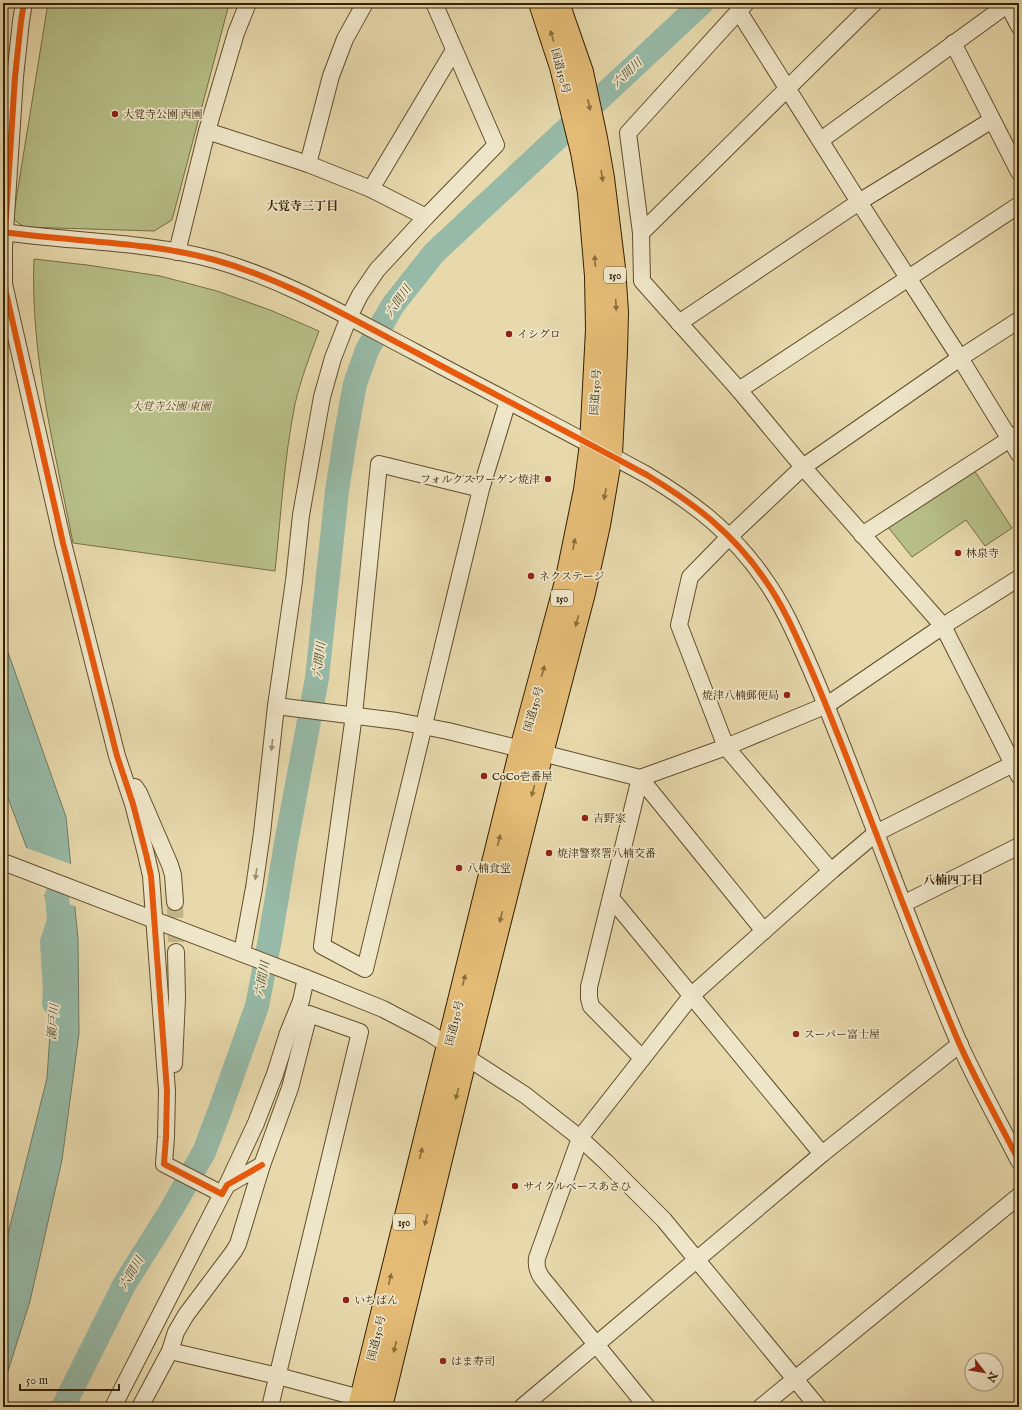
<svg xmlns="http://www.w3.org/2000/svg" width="1022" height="1410" font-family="'IM FELL English','Noto Serif JP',serif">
	<rect width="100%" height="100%" fill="#e7d9ac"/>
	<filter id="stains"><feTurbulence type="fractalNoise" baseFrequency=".005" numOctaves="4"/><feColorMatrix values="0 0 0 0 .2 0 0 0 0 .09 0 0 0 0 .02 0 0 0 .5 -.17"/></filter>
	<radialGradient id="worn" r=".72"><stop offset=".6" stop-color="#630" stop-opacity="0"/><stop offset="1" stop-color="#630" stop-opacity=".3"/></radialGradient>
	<g fill="#b7bf88" stroke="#766f44">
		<path d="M48 3H231L228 8 172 220 154 231 24 227 13 219Z"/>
		<path d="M34 259 87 265 160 276 217 291 270 310 319 331C310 355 301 379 295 404 284 459 281 515 275 571L73 543C55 450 30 355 34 259Z"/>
		<path d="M974 470 1012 528 985 546 966 520 912 557 888 527Z"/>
	</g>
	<path fill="#97baa8" stroke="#6f7c65" d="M3 638 66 817 78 939 79 1033 62 1160 30 1301 3 1387V1254L47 1078 57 928 3 785Z"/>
	<path fill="#e7d9ac" d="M24 847 73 865 77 907 42 894Z"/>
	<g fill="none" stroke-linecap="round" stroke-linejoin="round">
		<g stroke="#97baa8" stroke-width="24">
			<path d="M54 1003 55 989 52 942 59 921 57 895"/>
			<path d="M63 1407 124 1285 171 1210 204 1152 220 1110 257 1006 270 939 286 843 317 678 337 491 346 433 355 384 367 350 393 305 434 253 702 3"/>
		</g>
		<path stroke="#c3b48a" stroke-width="16" stroke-dasharray="16 8" stroke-linecap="butt" d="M175 902 176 952"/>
		<g stroke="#614e2b" stroke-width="18">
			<g id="minor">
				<path d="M24 3 21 21 15 77 4 247V284L63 543 117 756 133 804 146 854 151 876 167 1091 166 1137 164 1164 222 1194 227 1185 262 1165"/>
				<path d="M736 3 740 9 741 15 859 202 960 358 1019 454"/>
				<path d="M746 3 628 133 641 233 642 281 739 390 803 467 943 626 1019 776"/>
				<path d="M1007 3 1019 26"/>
				<path d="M953 43 1019 172"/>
				<path d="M207 131 308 164 371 189 426 217 496 145 434 3"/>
				<path d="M821 140 1008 4"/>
				<path d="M308 164 331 76 345 39 365 3"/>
				<path d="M371 189 454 50"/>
				<path d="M3 232C73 242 146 241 215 260 286 280 350 318 415 352 492 393 570 433 647 475 695 504 733 533 765 580 782 604 794 631 806 658 827 705 845 753 864 802 895 882 925 964 959 1043 977 1083 999 1122 1019 1161"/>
				<path d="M641 233 874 3"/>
				<path d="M177 252 207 131 236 33 248 3"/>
				<path d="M679 323 859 202 992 120"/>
				<path d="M739 390 1019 205"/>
				<path d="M481 489 379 464 354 715 322 946 365 969 481 489 508 401"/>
				<path d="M862 535 1019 433"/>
				<path d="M276 706 397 721 448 731 521 749"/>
				<path d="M542 753 640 778 726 747 827 705 943 626 1019 578"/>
				<path d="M640 778 589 987V998L591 1006 642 1058"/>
				<path d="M640 778 764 931"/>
				<path d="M135 787 139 793 170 865 173 875 175 902"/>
				<path d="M3 862 306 978 383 1009 429 1033 525 1095 580 1138 607 1163 664 1220 818 1407"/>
				<path d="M831 871 726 747 679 625 690 577 730 536 803 467 960 358 1019 320"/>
				<path d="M611 898 822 1154"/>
				<path d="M903 904 1019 846"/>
				<path d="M242 953 254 888 262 833 276 706 294 581 301 515 322 397 333 358 349 317 360 295 377 270 426 217"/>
				<path d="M174 1064 177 998 176 952"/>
				<path d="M227 1185 256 1123 275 1074 288 1033 301 1001 306 978"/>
				<path d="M170 1351 278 1376 371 1401"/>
				<path d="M113 1407 222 1194"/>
				<path d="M140 1407 170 1351 176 1332 186 1315 234 1251 238 1244 262 1165 290 1088 309 1014 360 1032 270 1407"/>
				<path d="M522 1407 822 1154 960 1044"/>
				<path d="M647 1407 542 1278C537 1271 536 1266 537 1258L580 1138 692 995 831 871 876 833 1019 761"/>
				<path d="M761 1407 1019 1196"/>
			</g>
		</g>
		<g stroke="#341f00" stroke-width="24">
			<g id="highway">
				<path d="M359 1407 521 749 567 578 585 490 591 444 597 330 596 276 589 193 582 152 561 67 540 3"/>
				<path d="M381 1407 466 1056 542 753 584 593 599 525 611 455 616 352 617 312 614 268 603 178 596 138 582 72 558 3"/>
			</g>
		</g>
		<use href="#minor" stroke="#efe6c9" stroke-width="16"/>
		<use href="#highway" stroke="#e4bc76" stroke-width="22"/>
		<g stroke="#efe6c9" stroke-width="8">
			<g id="cycleway">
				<path d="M24 3 21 21 15 77 4 247V284L63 543 117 756 133 804 146 854 151 876 167 1091 166 1137 164 1164 222 1194 227 1185 262 1165"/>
				<path d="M3 232C73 242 146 241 215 260 286 280 350 318 415 352 492 393 570 433 647 475 695 504 733 533 765 580 782 604 794 631 806 658 827 705 845 753 864 802 895 882 925 964 959 1043 977 1083 999 1122 1019 1161"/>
			</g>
		</g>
		<use href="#cycleway" stroke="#e8590c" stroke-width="6"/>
	</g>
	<defs><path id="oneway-solid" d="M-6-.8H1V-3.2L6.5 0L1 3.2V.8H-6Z"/></defs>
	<g fill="#8c6e3b">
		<use href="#oneway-solid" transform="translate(552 36) rotate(-108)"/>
		<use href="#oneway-solid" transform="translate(589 105) rotate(78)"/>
		<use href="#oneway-solid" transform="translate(602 176) rotate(81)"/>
		<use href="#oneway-solid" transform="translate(595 261) rotate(-94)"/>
		<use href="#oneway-solid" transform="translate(616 305) rotate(87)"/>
		<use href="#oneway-solid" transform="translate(605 494) rotate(101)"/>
		<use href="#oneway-solid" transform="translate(574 544) rotate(-79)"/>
		<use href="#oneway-solid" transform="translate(577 621) rotate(105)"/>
		<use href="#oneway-solid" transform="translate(543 671) rotate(-75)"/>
		<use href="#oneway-solid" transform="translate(533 791) rotate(104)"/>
		<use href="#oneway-solid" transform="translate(499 840) rotate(-76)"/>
		<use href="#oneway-solid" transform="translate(501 917) rotate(104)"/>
		<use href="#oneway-solid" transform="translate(464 980) rotate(-76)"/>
		<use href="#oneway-solid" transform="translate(457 1094) rotate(104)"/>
		<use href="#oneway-solid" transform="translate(421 1153) rotate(-76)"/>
		<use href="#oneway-solid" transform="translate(426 1220) rotate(104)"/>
		<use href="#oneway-solid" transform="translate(390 1279) rotate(-76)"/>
		<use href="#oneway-solid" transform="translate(395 1347) rotate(104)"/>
	</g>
	<g fill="#9b8c6f">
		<use href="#oneway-solid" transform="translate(272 745) rotate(96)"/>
		<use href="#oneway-solid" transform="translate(256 874) rotate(98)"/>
	</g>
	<g fill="#8f2418" stroke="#efe6c9" stroke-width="1.5">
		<circle cx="115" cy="114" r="4"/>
		<circle cx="509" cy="334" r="4"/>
		<circle cx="548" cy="479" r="4"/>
		<circle cx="958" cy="553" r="4"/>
		<circle cx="531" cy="576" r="4"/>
		<circle cx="787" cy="695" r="4"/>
		<circle cx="484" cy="776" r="4"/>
		<circle cx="585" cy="818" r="4"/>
		<circle cx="549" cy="853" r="4"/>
		<circle cx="459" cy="868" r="4"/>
		<circle cx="796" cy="1034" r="4"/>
		<circle cx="515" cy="1186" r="4"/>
		<circle cx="346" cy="1300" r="4"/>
		<circle cx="443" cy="1361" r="4"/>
	</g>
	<g text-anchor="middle" stroke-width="3.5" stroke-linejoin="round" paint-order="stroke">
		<g fill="#efe6c9" stroke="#6c5b3c" stroke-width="1">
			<rect x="604" y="267" width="22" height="16" rx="3"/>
			<rect x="551" y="590" width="22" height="16" rx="3"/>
			<rect x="393" y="1214" width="22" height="16" rx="3"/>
		</g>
		<g font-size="10" font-weight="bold" fill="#341f00">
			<text x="615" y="279">150</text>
			<text x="562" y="602">150</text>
			<text x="404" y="1226">150</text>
		</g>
		<g font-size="11" fill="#341f00" stroke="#efe6c9">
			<text transform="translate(561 71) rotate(75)" y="4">国道150号</text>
			<text transform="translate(595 392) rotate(-87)" y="4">国道150号</text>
			<text transform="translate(533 709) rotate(-74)" y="4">国道150号</text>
			<text transform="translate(454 1023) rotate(-76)" y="4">国道150号</text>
			<text transform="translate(376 1338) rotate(-76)" y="4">国道150号</text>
		</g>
		<g font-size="11" fill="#341f00" stroke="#efe6c9" text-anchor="start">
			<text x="123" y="118">大覚寺公園 西園</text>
			<text x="517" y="338">イシグロ</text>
			<text x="540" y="483" text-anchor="end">フォルクスワーゲン焼津</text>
			<text x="966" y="557">林泉寺</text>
			<text x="539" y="580">ネクステージ</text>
			<text x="779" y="699" text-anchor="end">焼津八楠郵便局</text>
			<text x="492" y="780">CoCo壱番屋</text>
			<text x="593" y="822">吉野家</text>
			<text x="557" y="857">焼津警察署八楠交番</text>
			<text x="467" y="872">八楠食堂</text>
			<text x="804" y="1038">スーパー富士屋</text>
			<text x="523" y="1190">サイクルベースあさひ</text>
			<text x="354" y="1304">いちばん</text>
			<text x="451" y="1365">はま寿司</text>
		</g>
		<g font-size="11" font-style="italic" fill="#554722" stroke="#efe6c9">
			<text x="171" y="410">大覚寺公園 東園</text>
		</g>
		<g font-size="12" font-style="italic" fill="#524e32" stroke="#efe6c9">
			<text transform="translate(627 73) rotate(-43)" y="4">六間川</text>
			<text transform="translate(398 301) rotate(-55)" y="4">六間川</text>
			<text transform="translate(319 660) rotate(-83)" y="4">六間川</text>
			<text transform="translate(262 979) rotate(-80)" y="4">六間川</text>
			<text transform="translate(53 1022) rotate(-85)" y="4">瀬戸川</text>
			<text transform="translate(131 1273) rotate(-60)" y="4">六間川</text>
		</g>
		<g font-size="12" font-weight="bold" fill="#341f00" stroke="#efe6c9">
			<text x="302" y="210">大覚寺三丁目</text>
			<text x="953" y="884">八楠四丁目</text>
		</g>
	</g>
	<rect width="1022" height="1410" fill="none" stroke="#e7d9ac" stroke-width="16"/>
	<rect x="4" y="4" width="1014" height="1402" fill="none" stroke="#341f00" stroke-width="2"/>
	<rect x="8" y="8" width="1006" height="1394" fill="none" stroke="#341f00"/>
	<g transform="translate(984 1372) rotate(121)"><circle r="19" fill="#efe6c9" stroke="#a49679"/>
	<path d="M0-3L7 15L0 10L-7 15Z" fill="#8f2418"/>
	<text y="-6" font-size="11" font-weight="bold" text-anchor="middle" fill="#341f00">N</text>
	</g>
	<path d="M20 1384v6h99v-6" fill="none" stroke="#341f00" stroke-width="2"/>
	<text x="26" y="1384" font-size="12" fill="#341f00" stroke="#efe6c9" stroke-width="3" paint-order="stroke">50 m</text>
	<rect width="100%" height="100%" filter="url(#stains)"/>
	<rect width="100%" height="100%" fill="url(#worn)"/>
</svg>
